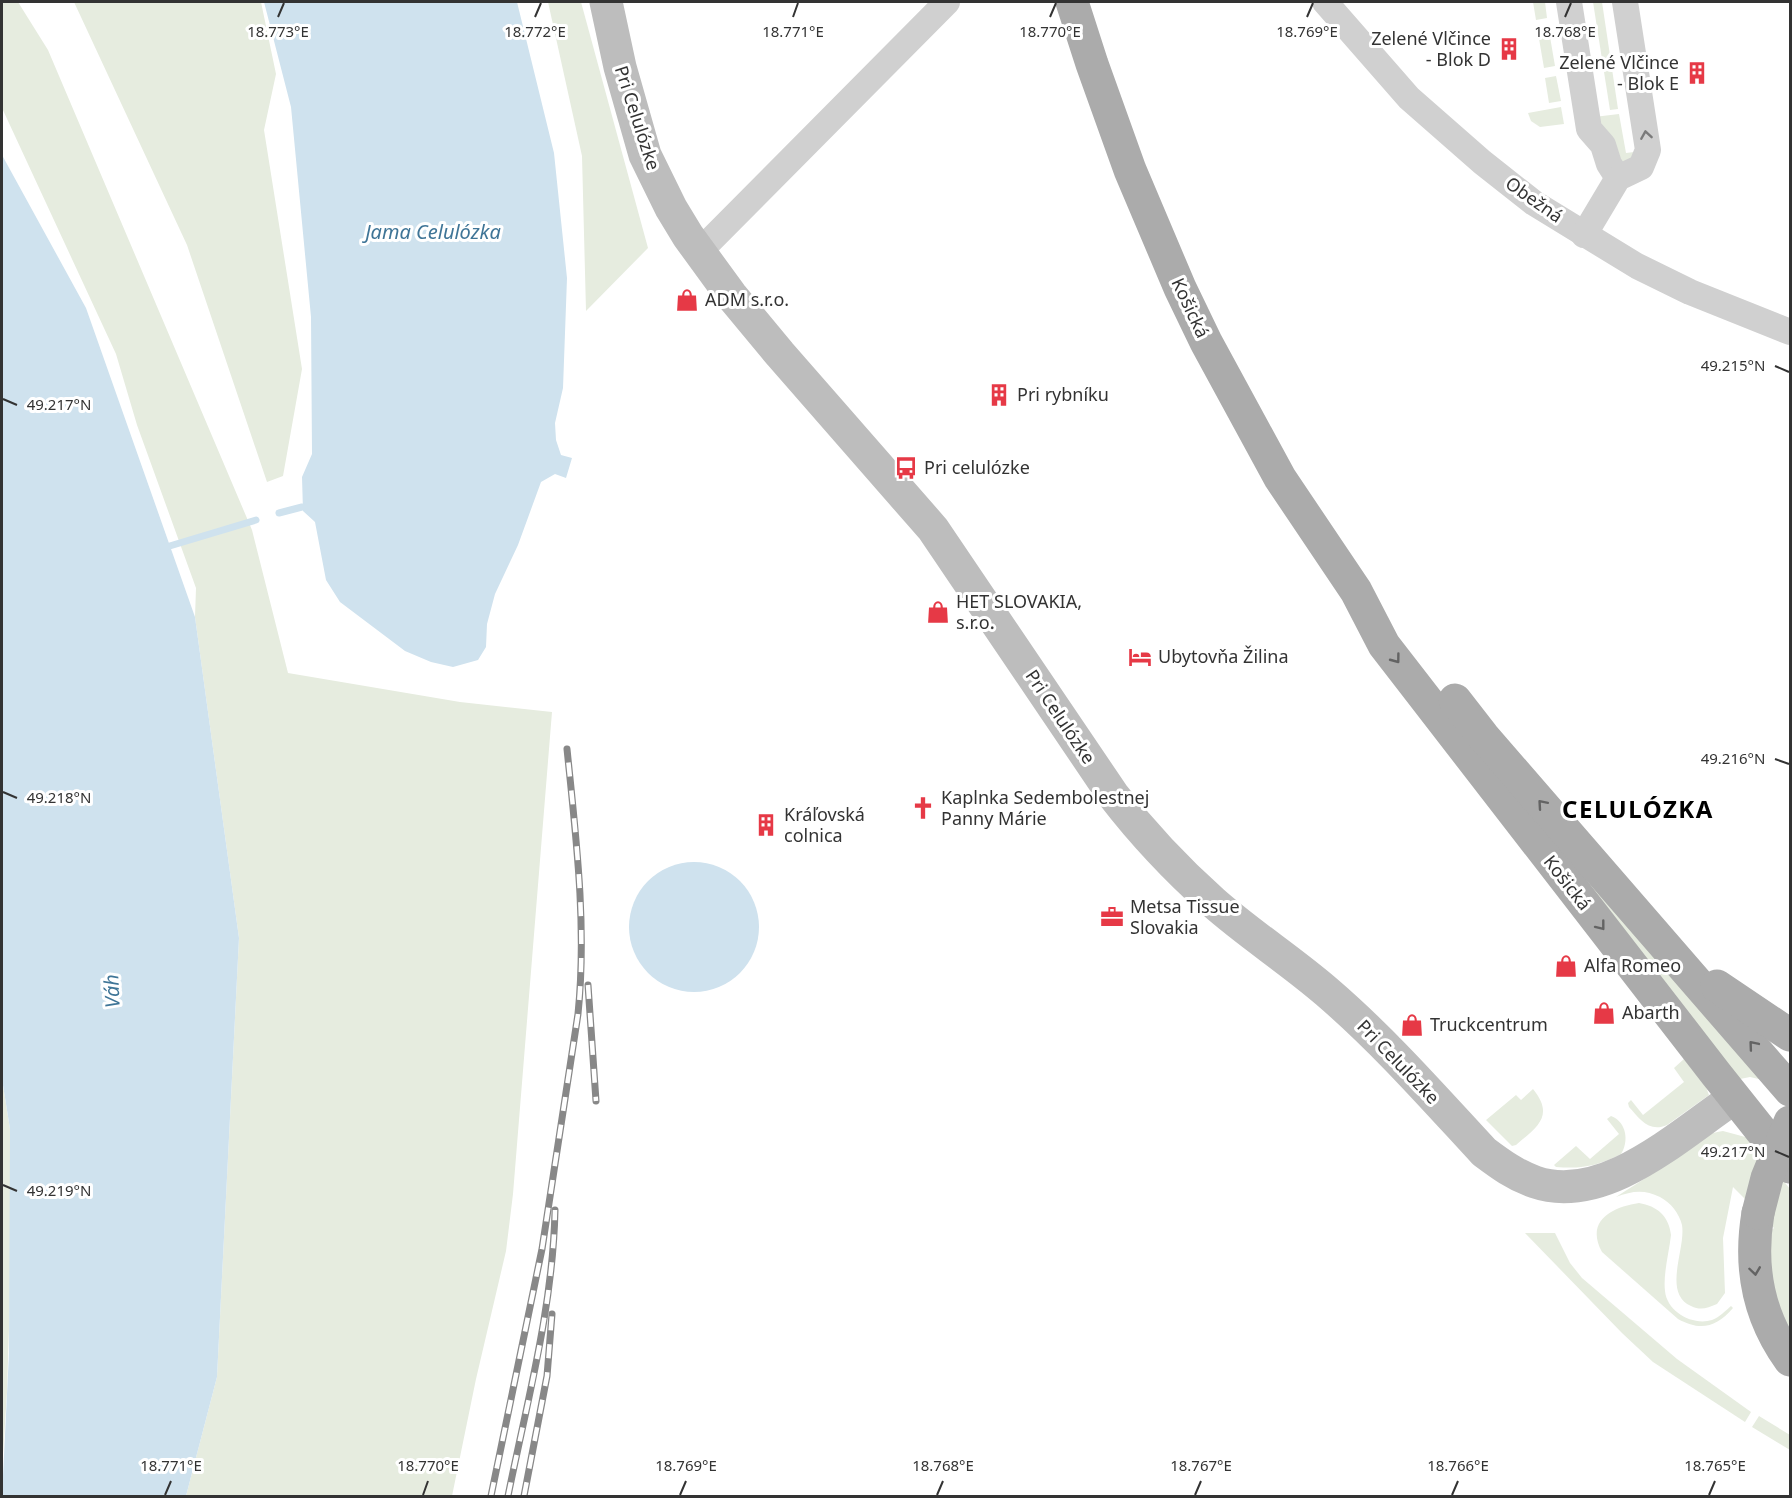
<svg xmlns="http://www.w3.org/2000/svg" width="1792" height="1498" font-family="'Noto Sans',sans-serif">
	<rect width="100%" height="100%" fill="#fff"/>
	<g fill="#e6ecdf">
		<path d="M2 2H18L48 50 252 530 288 673 460 702 552 712 513 1194 506 1251 476 1379 452 1496H186L217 1377 239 938 195 617 196 588 137 425 116 354 2 108Z"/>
		<path d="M74 2H261L276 74 264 130 302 369 283 476 267 482 187 245Z"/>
		<path d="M548 2H581L648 248 586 311 582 156Z"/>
		<path d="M1533 2H1545L1547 18 1536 20Z"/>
		<path d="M1593 2H1602L1618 109 1610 110Z"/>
		<path d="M1548 25 1555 66 1544 68 1537 27Z"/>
		<path d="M1556 76 1561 101 1549 103 1545 78Z"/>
		<path d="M1561 107 1564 124 1540 127 1531 121 1528 113Z"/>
		<path d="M1619 114 1626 153 1642 151 1630 160 1617 163 1594 117Z"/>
		<path d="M1563 853 1763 1080 1750 1077 1735 1080Z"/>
		<path d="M1684 1059 1706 1087 1709 1095 1667 1125C1649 1133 1640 1119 1629 1107L1628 1103 1631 1100 1643 1115 1684 1082 1674 1068Z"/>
		<path d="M2 1079 10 1129V1296L7 1392 2 1470Z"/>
		<path d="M1533 1089C1555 1116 1537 1127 1516 1145L1512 1146 1486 1120 1516 1095 1521 1100Z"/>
		<path d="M1611 1116C1627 1122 1629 1142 1621 1154 1597 1166 1583 1169 1556 1167L1554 1165 1576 1146 1590 1159 1619 1134 1607 1119Z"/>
		<path d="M1723 1131 1749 1138 1790 1189V1336L1772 1289 1768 1233 1774 1228 1733 1187 1723 1238 1725 1293 1717 1304C1707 1308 1701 1311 1691 1306 1662 1293 1686 1249 1682 1225 1679 1213 1671 1203 1660 1197 1644 1189 1632 1191 1616 1197 1625 1191 1635 1185 1644 1179 1669 1161 1692 1135 1723 1131Z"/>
		<path d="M1639 1203C1657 1206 1669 1216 1671 1235 1669 1253 1663 1274 1665 1291 1667 1312 1693 1326 1712 1320 1720 1317 1725 1311 1731 1306L1733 1308C1716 1328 1700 1331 1678 1319L1602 1252C1585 1221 1612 1207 1639 1203Z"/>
		<path d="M1525 1233H1555L1570 1263 1582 1278 1677 1359 1751 1412 1745 1422 1653 1362 1622 1333Z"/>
		<path d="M1759 1416 1790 1435V1450L1752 1427Z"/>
	</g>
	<g fill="#cfe2ee">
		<path d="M264 2H517L554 153 567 278 563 388 555 423 556 440 561 455 572 458 566 478 555 474 541 482 518 545 495 594 487 624 486 647 478 660 453 667 431 662 405 651 340 602 326 580 315 522 303 511 302 477 312 454 311 317 291 107Z"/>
		<path d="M2 155 86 308 195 617 239 938 217 1377 186 1496H2L9 1353 10 1129 2 1079Z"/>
		<circle cx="694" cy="927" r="65"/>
	</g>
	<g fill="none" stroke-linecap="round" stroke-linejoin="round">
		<g stroke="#cfe2ee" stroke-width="7">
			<path d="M279 513 302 507"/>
			<path d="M163 548 256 520"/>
		</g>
		<g stroke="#d0d0d0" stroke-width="26">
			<path d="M1325 2 1409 98 1482 162 1534 203 1637 266 1690 292 1790 332"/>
			<path d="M1569 2 1589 129 1603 145 1609 164 1618 178"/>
			<path d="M1584 235 1618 178 1641 167 1648 150 1625 2"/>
			<path d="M699 252 947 2"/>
		</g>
		<path stroke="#bdbdbd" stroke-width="33" d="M606 2 620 67 645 155 671 208 688 236 731 295 780 354 933 529 1113 795C1143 834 1176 869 1213 902 1249 934 1290 960 1327 992 1384 1041 1433 1097 1484 1152 1500 1164 1515 1175 1535 1182 1604 1206 1680 1134 1734 1098"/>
		<g stroke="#ababab" stroke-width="33">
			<path d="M1072 2 1092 64 1130 170 1180 288 1206 342 1280 478 1356 591 1384 645 1716 1074 1790 1167"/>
			<path d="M1455 700 1483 736 1790 1090"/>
			<path d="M1717 986 1790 1035"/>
			<path d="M1758 1213C1749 1266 1758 1316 1790 1360"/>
		</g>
		<g stroke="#888" stroke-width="7">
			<g id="rail">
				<path d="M588 985 596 1101"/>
				<path d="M491 1496 542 1249 578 1014C587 926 576 837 567 749"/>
				<path d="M508 1496C527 1402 553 1307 555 1210"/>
				<path d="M524 1496 547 1376 552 1314"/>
			</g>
		</g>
		<use href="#rail" stroke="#fff" stroke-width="4.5" stroke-dasharray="14" stroke-linecap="butt"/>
		<path stroke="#ababab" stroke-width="33" d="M1758 1213 1767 1178 1790 1122"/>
	</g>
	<defs><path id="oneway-chevron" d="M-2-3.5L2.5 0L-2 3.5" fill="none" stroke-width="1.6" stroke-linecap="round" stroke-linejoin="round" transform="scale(1.5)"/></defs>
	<use stroke="#7a7a7a" href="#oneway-chevron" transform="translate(1646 135) rotate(-99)"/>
	<g stroke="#636363">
		<use href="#oneway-chevron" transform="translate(1396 659) rotate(53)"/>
		<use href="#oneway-chevron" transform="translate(1542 804) rotate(-131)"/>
		<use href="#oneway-chevron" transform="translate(1601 926) rotate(52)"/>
		<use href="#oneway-chevron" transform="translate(1753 1045) rotate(-130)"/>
		<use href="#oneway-chevron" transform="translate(1755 1271) rotate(82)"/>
	</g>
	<path fill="none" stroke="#333" stroke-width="2" d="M278 17 284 3M535 17 541 3M793 17 798 3M1050 17 1056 3M1307 17 1313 3M1565 17 1571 3M1775 366 1789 372M3 399 17 405M1775 759 1789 764M3 792 17 798M1775 1151 1789 1157M3 1185 17 1191M165 1495 171 1481M423 1495 428 1481M680 1495 686 1481M937 1495 943 1481M1195 1495 1201 1481M1452 1495 1458 1481M1709 1495 1715 1481"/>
	<defs>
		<g id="building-bare" transform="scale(1.8)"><path d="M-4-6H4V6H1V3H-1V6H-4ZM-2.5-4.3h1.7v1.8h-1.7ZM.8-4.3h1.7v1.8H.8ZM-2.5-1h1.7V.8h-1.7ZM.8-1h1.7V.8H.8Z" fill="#e63946" stroke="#fff" stroke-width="2.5" paint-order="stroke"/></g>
		<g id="shop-bare" transform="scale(1.8)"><path d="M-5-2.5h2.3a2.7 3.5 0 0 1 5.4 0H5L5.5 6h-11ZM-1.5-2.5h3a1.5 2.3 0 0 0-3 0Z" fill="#e63946" stroke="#fff" stroke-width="2.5" paint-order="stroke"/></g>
		<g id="bus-bare" transform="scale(1.8)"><path d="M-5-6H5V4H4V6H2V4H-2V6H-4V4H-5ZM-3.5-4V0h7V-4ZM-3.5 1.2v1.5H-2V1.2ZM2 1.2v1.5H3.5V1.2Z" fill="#e63946" stroke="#fff" stroke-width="2.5" paint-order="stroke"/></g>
		<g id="hotel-bare" transform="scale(1.8)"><path d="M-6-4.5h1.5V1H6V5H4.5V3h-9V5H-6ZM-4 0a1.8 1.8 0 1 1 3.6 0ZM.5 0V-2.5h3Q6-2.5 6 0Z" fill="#e63946" stroke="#fff" stroke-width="2.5" paint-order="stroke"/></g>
		<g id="church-bare" transform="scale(1.8)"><path d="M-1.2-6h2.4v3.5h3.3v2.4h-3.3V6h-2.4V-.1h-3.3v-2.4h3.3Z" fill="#e63946" stroke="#fff" stroke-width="2.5" paint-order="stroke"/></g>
		<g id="office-bare" transform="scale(1.8)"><path d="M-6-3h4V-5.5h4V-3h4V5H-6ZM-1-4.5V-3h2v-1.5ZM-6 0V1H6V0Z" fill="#e63946" stroke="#fff" stroke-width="2.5" paint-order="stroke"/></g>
	</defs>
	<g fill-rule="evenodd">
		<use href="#building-bare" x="1509" y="49"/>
		<use href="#building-bare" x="1697" y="73"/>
		<use href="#shop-bare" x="687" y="300"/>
		<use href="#building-bare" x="999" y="395"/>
		<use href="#bus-bare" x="906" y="468"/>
		<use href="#shop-bare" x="938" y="612"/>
		<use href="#hotel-bare" x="1140" y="657"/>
		<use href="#church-bare" x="923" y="808"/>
		<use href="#building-bare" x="766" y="825"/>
		<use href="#office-bare" x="1112" y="917"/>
		<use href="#shop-bare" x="1566" y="966"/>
		<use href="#shop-bare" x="1604" y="1013"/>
		<use href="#shop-bare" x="1412" y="1025"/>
	</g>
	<g text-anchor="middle" stroke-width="6" stroke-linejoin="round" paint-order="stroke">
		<g font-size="18" fill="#333" stroke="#fff" text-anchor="start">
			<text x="1491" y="45" text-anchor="end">Zelené Vlčince<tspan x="1491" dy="21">- Blok D</tspan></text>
			<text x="1679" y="69" text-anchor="end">Zelené Vlčince<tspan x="1679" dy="21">- Blok E</tspan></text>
			<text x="705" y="306">ADM s.r.o.</text>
			<text x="1017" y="401">Pri rybníku</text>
			<text x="924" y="474">Pri celulózke</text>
			<text x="956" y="608">HET SLOVAKIA,<tspan x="956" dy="21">s.r.o.</tspan></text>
			<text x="1158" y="663">Ubytovňa Žilina</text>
			<text x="941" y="804">Kaplnka Sedembolestnej<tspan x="941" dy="21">Panny Márie</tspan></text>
			<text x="784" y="821">Kráľovská<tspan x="784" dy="21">colnica</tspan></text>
			<text x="1130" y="913">Metsa Tissue<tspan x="1130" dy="21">Slovakia</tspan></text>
			<text x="1584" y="972">Alfa Romeo</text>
			<text x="1622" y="1019">Abarth</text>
			<text x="1430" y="1031">Truckcentrum</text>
		</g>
		<g font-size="18" fill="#333" stroke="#fff">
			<text transform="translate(637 118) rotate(72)" y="6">Pri Celulózke</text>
			<text transform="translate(1534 200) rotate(35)" y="6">Obežná</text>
			<text transform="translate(1190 308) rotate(65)" y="6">Košická</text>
			<text transform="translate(1060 717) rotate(56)" y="6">Pri Celulózke</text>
			<text transform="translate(1567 883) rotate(52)" y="6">Košická</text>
			<text transform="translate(1398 1062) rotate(46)" y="6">Pri Celulózke</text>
		</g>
		<g font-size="20" font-style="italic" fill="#3f7597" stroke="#fff">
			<text x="433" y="239">Jama Celulózka</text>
			<text transform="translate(112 991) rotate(-93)" y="7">Váh</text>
		</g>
		<g font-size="24" font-weight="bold" letter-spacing="1.5" fill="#000" stroke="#fff">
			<text x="1638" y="818">CELULÓZKA</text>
		</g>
	</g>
	<g font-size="15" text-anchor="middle" fill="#333" stroke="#fff" stroke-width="6" stroke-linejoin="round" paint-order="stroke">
		<text x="1050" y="37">18.770°E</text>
		<text x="1565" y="37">18.768°E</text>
		<text x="278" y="37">18.773°E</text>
		<text x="535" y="37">18.772°E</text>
		<text x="793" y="37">18.771°E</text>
		<text x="1307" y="37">18.769°E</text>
		<text x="1733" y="371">49.215°N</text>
		<text x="59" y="410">49.217°N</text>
		<text x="1733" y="764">49.216°N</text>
		<text x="59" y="803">49.218°N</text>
		<text x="1733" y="1157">49.217°N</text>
		<text x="59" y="1196">49.219°N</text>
		<text x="171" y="1471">18.771°E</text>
		<text x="428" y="1471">18.770°E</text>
		<text x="686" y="1471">18.769°E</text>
		<text x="943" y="1471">18.768°E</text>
		<text x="1201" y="1471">18.767°E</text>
		<text x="1458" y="1471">18.766°E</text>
		<text x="1715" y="1471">18.765°E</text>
	</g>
	<rect width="1792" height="1498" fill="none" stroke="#333333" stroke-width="6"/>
</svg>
